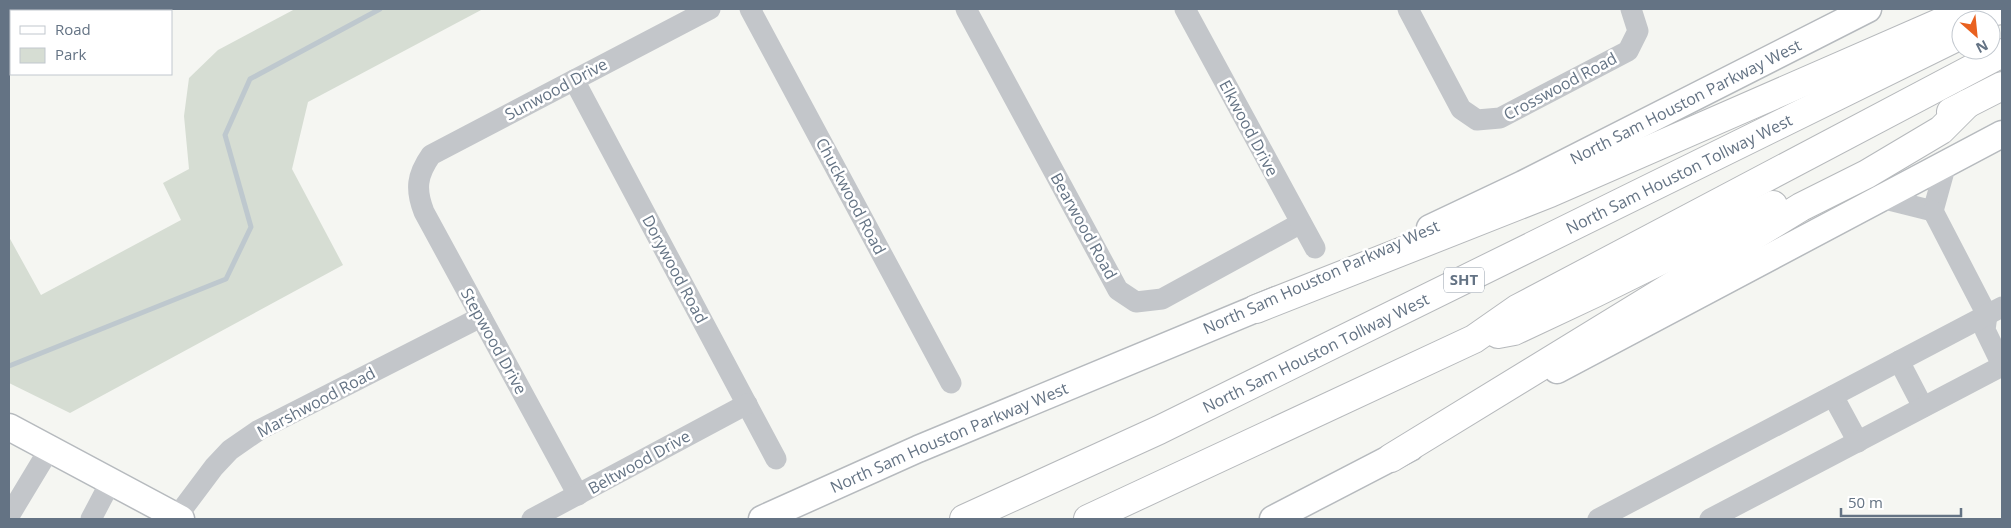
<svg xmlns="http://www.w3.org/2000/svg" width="2011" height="528" font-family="'Open Sans',sans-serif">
	<rect width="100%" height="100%" fill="#f5f6f2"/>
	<path fill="#d6ddd3" d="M295 9H483L308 102 292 169 343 265 70 413 9 383V237L41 295 181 220 163 183 189 169 184 116 189 78 218 50Z"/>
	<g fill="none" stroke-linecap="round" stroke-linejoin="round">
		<path stroke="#bec8ce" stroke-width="5" d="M9 366 226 279 251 227 225 135 250 79 380 9"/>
		<g stroke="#b6babe" stroke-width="29">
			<g id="major">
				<path id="s1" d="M1430 228 1523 184 1868 9"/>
				<path d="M1557 370 2002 134"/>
				<path d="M9 427 181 519"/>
				<path id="s2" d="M762 519 918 449 1277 300"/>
				<path d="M1273 519 1410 448"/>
			</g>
		</g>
		<g stroke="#b6b9bc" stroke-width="30">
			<g id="highway">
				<path d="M1951 112 2002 86"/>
				<path d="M1256 309 1550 193 1948 19 2002 10"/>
				<path d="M1498 334 1514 331 1595 293 1773 205"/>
				<path d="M1391 458 1801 207 1867 174 1941 130 1967 104"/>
				<path id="s3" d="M964 519 1159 430 1961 35"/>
				<path d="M1088 519 1474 339 1517 309 2002 53"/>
			</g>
		</g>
		<g stroke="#c3c6ca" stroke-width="21">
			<path d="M750 9 951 383"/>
			<path d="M966 9 1118 290 1136 302 1162 299 1301 223"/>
			<path d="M1185 9 1315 248"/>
			<path d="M1408 9 1461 109 1477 120 1500 118 1628 51 1638 31 1631 9"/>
			<path d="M9 19 11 21"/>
			<path d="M574 80 776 459"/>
			<path d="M1881 198 1933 211 1946 164"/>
			<path d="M1933 211 1987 315 1985 330 2002 365"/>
			<path d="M1899 361 1923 407"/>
			<path d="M1833 396 1858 442"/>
			<path d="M578 495 424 212C415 189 417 175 431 155L710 9"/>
			<path d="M9 516 50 448"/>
			<path d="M91 519 111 481"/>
			<path d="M175 519 214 467 230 450 259 430 481 317"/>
			<path d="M532 519 747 404"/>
			<path d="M1598 519 2002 307"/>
			<path d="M1710 519 2002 366"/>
		</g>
		<use href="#major" stroke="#fff" stroke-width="26"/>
		<use href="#highway" stroke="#fff" stroke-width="28"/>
	</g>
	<g text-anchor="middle" stroke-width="5" stroke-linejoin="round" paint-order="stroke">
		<rect fill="#fff" stroke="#929da9" stroke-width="1" x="1444" y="267.5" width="40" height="25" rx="4"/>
		<g font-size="15" font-weight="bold" fill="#647384">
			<text x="1464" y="285">SHT</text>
		</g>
		<g font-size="16" fill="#647384" stroke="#fff">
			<text transform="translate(1560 86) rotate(-28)" y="6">Crosswood Road</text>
			<text transform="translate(556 89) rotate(-28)" y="6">Sunwood Drive</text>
			<text dy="6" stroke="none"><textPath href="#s1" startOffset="285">North Sam Houston Parkway West</textPath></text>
			<text transform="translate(1249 128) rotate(62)" y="6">Elkwood Drive</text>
			<text dy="6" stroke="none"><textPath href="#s3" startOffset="794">North Sam Houston Tollway West</textPath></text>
			<text transform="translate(851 196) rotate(62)" y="6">Chuckwood Road</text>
			<text transform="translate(1084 226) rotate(61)" y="6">Bearwood Road</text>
			<text transform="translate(675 269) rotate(62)" y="6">Dorywood Road</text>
			<text transform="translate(1321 277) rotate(-24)" y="6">North Sam Houston Parkway West</text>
			<text transform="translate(494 341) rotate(61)" y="6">Stepwood Drive</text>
			<text dy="6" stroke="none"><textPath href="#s3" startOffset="389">North Sam Houston Tollway West</textPath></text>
			<text transform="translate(316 402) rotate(-28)" y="6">Marshwood Road</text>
			<text dy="6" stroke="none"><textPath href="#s2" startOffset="204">North Sam Houston Parkway West</textPath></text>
			<text transform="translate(639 462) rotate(-29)" y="6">Beltwood Drive</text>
		</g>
	</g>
	<rect width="2011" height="528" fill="none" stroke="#647384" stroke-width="20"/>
	<rect x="10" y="10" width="162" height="65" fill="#ffffff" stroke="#c1c7ce"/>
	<rect x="20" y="26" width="25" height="8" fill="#ffffff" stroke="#c1c7ce"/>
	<text x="55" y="35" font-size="15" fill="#647384">Road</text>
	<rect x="20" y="48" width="25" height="15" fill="#d6ddd3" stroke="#c1c7ce"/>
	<text x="55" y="60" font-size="15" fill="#647384">Park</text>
	<g transform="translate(1976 35) rotate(153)"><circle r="24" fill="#ffffff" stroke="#c1c7ce"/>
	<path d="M0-4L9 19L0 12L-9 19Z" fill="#e9611f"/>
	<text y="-8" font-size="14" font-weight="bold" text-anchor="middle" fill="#647384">N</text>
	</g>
	<path d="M1841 508v8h120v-8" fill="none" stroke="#647384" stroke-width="2.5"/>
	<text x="1848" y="508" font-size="15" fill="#647384" stroke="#ffffff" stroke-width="4" paint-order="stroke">50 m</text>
</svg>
